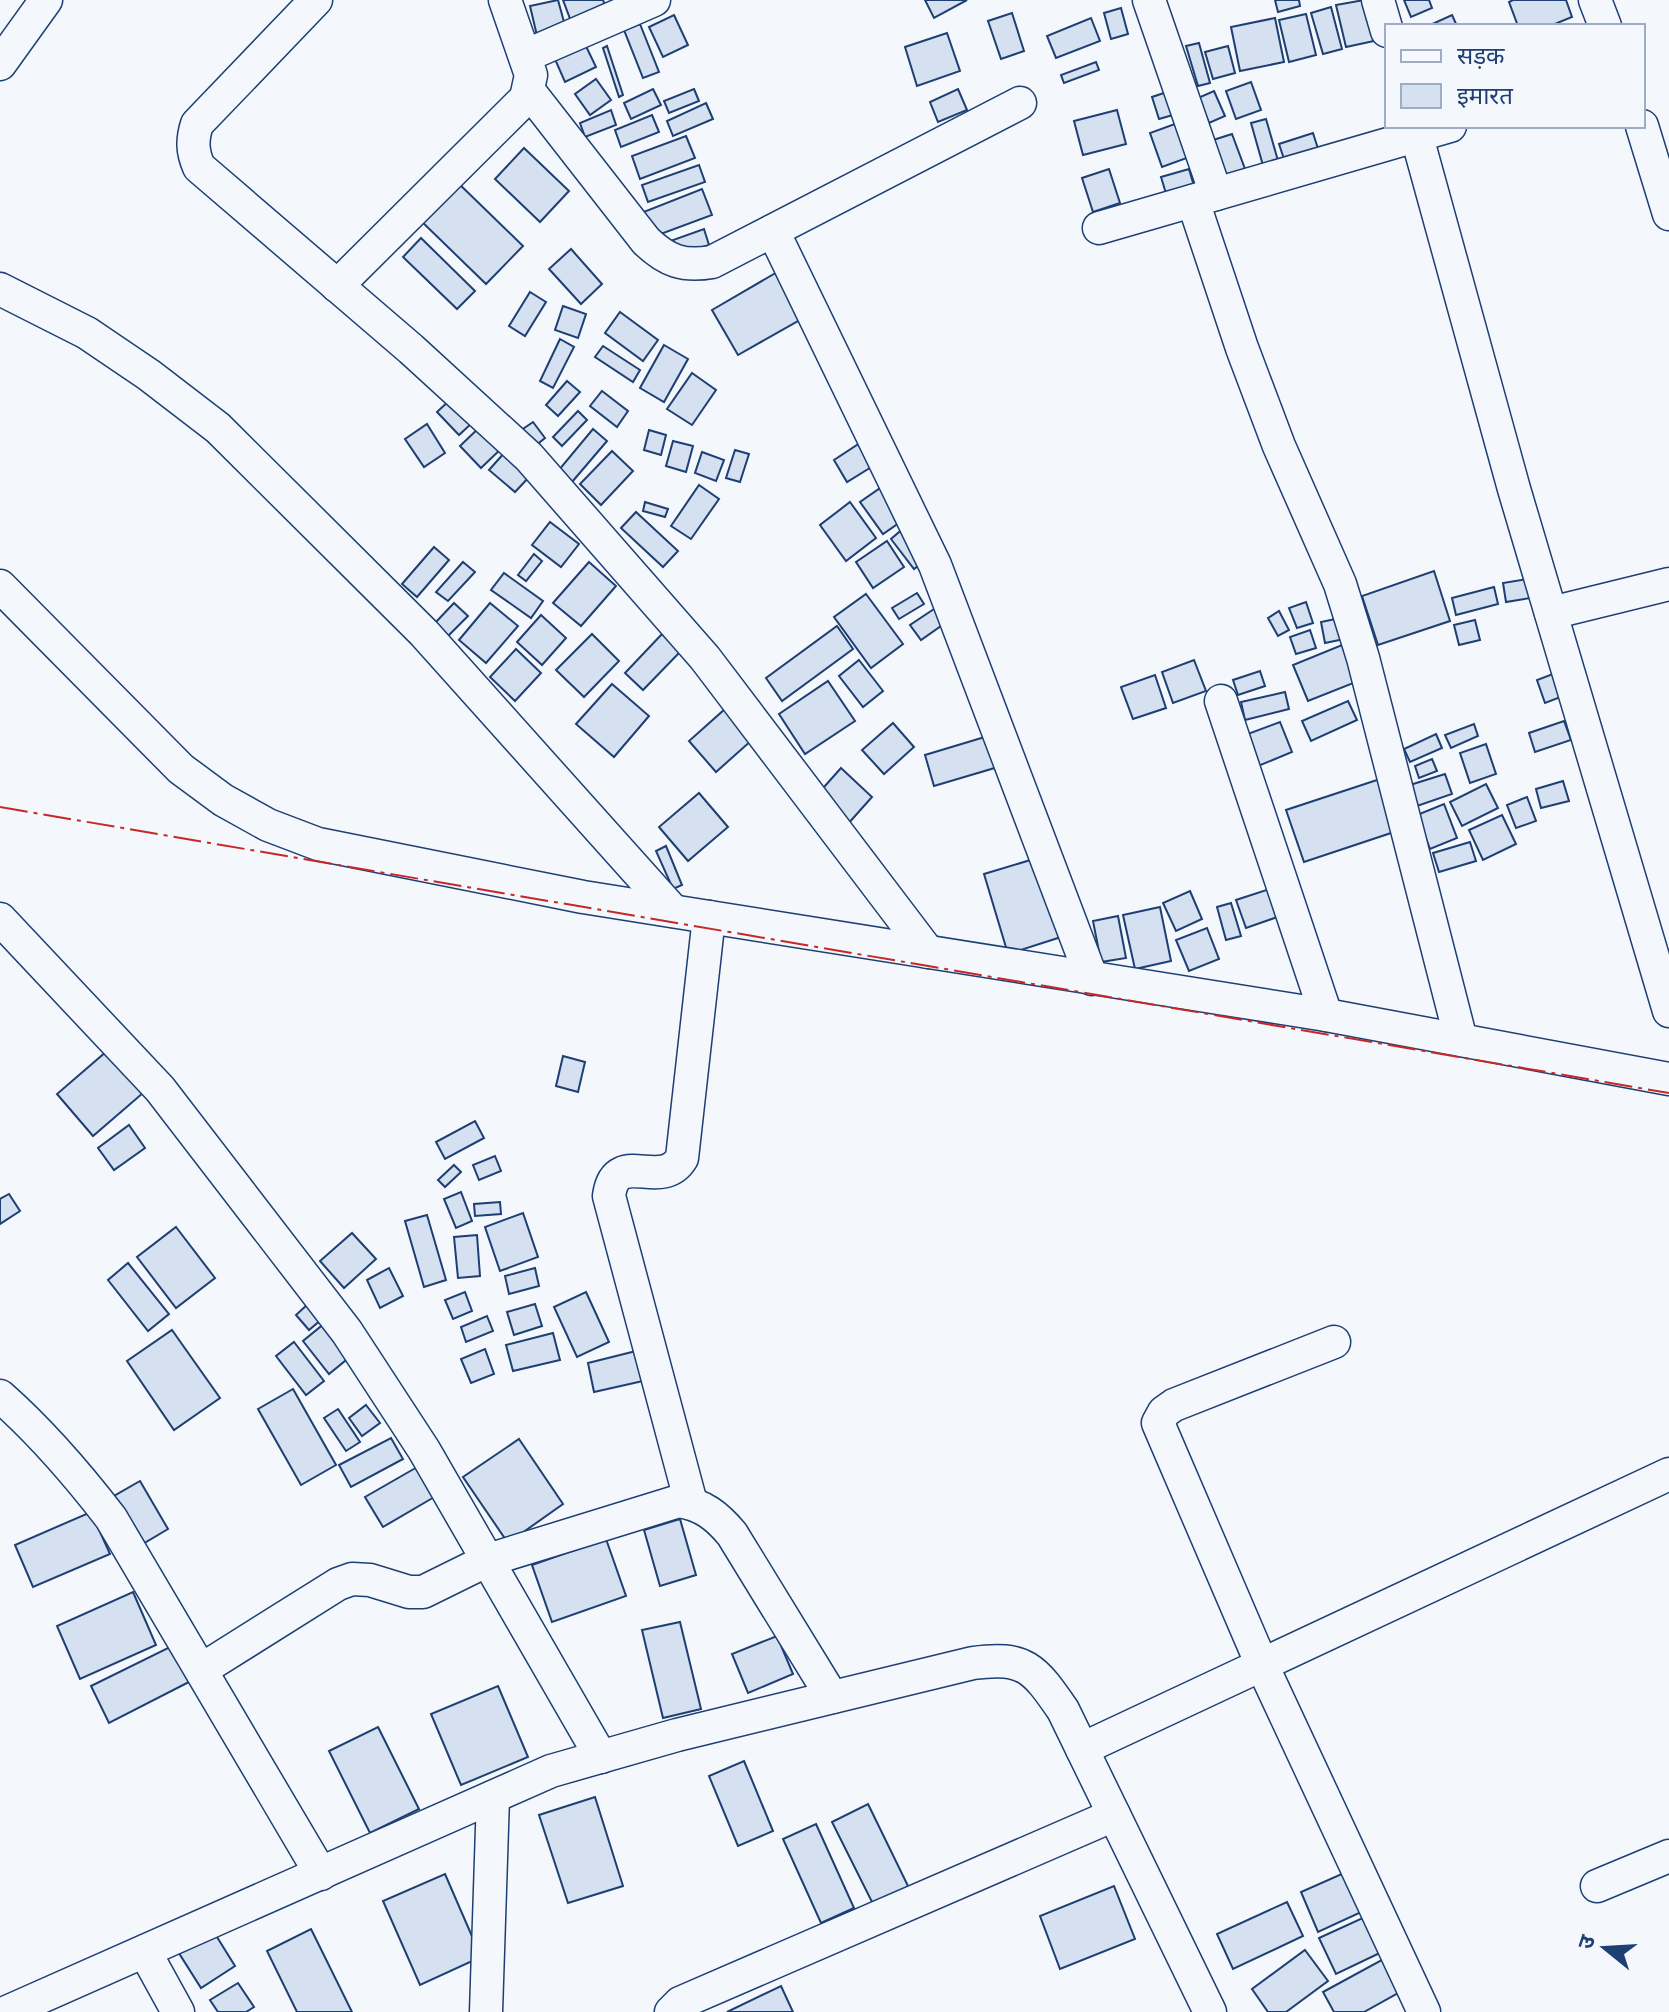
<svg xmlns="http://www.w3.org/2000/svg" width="1669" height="2012" font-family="Barlow,'Noto Sans Devanagari',sans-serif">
	<rect width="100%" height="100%" fill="#f4f7fb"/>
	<g fill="#d5e0f0" stroke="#1d3f73" stroke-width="2">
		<path d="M558 0 567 33 538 40 530 6Z"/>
		<path d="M563 0H603L607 11 572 24Z"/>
		<path d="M925 0H967L934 18Z"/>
		<path d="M1275 0H1299L1300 6 1278 12Z"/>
		<path d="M1364 0 1374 41 1346 47 1336 5Z"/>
		<path d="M1404 0H1429L1432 8 1411 17Z"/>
		<path d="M1513 0H1566L1572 17 1550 26H1518L1509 2Z"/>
		<path d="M1331 7 1342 49 1323 54 1311 13Z"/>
		<path d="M1121 8 1128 34 1111 39 1104 13Z"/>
		<path d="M1012 13 1024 51 1001 59 988 21Z"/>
		<path d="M1306 14 1316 55 1289 62 1279 20Z"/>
		<path d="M674 15 688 45 663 57 649 27Z"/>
		<path d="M1452 15 1457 26H1428Z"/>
		<path d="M1091 18 1100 41 1056 58 1047 36Z"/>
		<path d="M1275 18 1284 62 1240 71 1231 27Z"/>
		<path d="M640 24 659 72 643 78 624 30Z"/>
		<path d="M947 33 960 71 917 86 905 47Z"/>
		<path d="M584 42 596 67 565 82 554 57Z"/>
		<path d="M1199 43 1210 83 1198 86 1186 46Z"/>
		<path d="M607 46 623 95 619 97 603 48Z"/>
		<path d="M1228 46 1235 73 1213 79 1205 52Z"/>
		<path d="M1096 62 1099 70 1064 83 1061 75Z"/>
		<path d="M596 79 611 100 590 115 575 94Z"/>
		<path d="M1251 82 1261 110 1236 119 1226 91Z"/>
		<path d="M653 89 661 105 631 119 624 103Z"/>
		<path d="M694 89 699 101 669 113 664 101Z"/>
		<path d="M958 89 967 110 938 122 930 102Z"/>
		<path d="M1173 90 1180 113 1159 119 1152 97Z"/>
		<path d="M1214 91 1225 116 1209 123 1198 98Z"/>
		<path d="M706 103 713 119 673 136 667 121Z"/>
		<path d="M611 110 616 125 585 137 580 123Z"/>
		<path d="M1117 110 1126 144 1083 155 1074 121Z"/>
		<path d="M652 115 659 132 621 147 615 130Z"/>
		<path d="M1266 119 1279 164 1264 169 1251 123Z"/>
		<path d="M1183 121 1195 155 1162 167 1150 133Z"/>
		<path d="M1313 133 1320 155 1286 165 1279 144Z"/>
		<path d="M1232 134 1248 177 1224 186 1207 142Z"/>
		<path d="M686 136 695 158 640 179 632 156Z"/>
		<path d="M524 148 569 191 540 222 495 179Z"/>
		<path d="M699 165 705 182 648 202 642 185Z"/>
		<path d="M1109 169 1120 203 1093 212 1082 178Z"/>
		<path d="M1189 169 1196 193 1168 200 1161 177Z"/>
		<path d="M454 179 523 246 486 284 417 217Z"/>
		<path d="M702 189 712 215 650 238 641 213Z"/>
		<path d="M704 229 709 245 678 255 673 240Z"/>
		<path d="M421 238 475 291 457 309 403 257Z"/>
		<path d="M571 249 602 284 581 304 549 269Z"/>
		<path d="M779 271 805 317 738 355 712 310Z"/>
		<path d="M530 292 546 302 525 336 509 326Z"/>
		<path d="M563 306 586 314 578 338 555 330Z"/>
		<path d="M620 312 658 340 643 361 605 333Z"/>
		<path d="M560 339 574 347 553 388 540 381Z"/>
		<path d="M664 345 688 359 664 402 640 388Z"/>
		<path d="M603 346 640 370 633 382 595 357Z"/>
		<path d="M692 373 716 390 692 425 667 409Z"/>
		<path d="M567 381 580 392 558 416 546 405Z"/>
		<path d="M602 391 628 411 617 427 590 406Z"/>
		<path d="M451 399 472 423 459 435 437 412Z"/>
		<path d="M578 411 587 420 562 446 553 437Z"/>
		<path d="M533 422 545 438 530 450 517 433Z"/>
		<path d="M484 423 505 445 481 468 460 446Z"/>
		<path d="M427 424 445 453 424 467 405 439Z"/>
		<path d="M593 429 607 441 572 482 558 471Z"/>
		<path d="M649 430 666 435 661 455 644 450Z"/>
		<path d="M673 441 693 446 686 472 666 466Z"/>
		<path d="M860 443 873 466 847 482 834 460Z"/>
		<path d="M735 450 749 454 740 482 726 478Z"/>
		<path d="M612 451 633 471 601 505 580 484Z"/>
		<path d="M505 452 531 475 515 492 489 470Z"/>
		<path d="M702 452 724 460 716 481 695 473Z"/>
		<path d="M886 484 909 516 883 534 860 502Z"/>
		<path d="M699 485 719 499 691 539 671 526Z"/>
		<path d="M645 502 668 509 665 517 643 511Z"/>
		<path d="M850 502 876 538 846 561 820 525Z"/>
		<path d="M636 512 678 551 663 567 621 528Z"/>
		<path d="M550 522 579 544 561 567 532 545Z"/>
		<path d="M905 527 929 557 914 569 891 539Z"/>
		<path d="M887 541 904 567 873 588 856 562Z"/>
		<path d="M434 547 449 560 417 597 402 584Z"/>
		<path d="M534 554 542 561 526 581 518 575Z"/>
		<path d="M463 562 475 572 448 601 436 592Z"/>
		<path d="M589 562 616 586 581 626 553 603Z"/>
		<path d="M1434 571 1450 621 1378 645 1362 596Z"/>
		<path d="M504 573 543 601 531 618 491 590Z"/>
		<path d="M1534 578 1537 597 1506 602 1503 583Z"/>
		<path d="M1494 587 1498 604 1456 615 1452 598Z"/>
		<path d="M917 593 924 604 899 619 892 608Z"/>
		<path d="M866 594 903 644 871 668 834 617Z"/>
		<path d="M1306 602 1313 623 1297 628 1289 608Z"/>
		<path d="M454 603 468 616 448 636 435 623Z"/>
		<path d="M490 603 518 626 486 663 459 640Z"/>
		<path d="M937 607 948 621 921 640 910 625Z"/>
		<path d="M1279 611 1289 630 1278 636 1268 618Z"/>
		<path d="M541 615 566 638 542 665 517 642Z"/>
		<path d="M1345 617 1349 638 1325 643 1321 622Z"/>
		<path d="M1475 620 1480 640 1459 645 1454 625Z"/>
		<path d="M837 626 853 649 782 701 766 678Z"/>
		<path d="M1310 630 1316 648 1296 654 1290 637Z"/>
		<path d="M592 634 619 661 584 697 556 670Z"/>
		<path d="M662 634 680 652 643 690 625 673Z"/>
		<path d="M1342 645 1356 682 1308 701 1293 665Z"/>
		<path d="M516 649 541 673 515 701 490 677Z"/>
		<path d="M859 660 883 691 863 707 839 676Z"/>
		<path d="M1194 660 1206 691 1173 703 1162 672Z"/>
		<path d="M1260 671 1265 686 1238 695 1233 680Z"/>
		<path d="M1558 672 1566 695 1545 703 1537 680Z"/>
		<path d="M1155 675 1166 708 1133 719 1121 687Z"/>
		<path d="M828 681 855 721 805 754 779 714Z"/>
		<path d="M612 684 649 716 614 757 576 724Z"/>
		<path d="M1285 692 1289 709 1245 720 1241 702Z"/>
		<path d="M1348 701 1357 720 1311 741 1302 721Z"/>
		<path d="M725 709 752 740 716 772 689 741Z"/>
		<path d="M1564 721 1571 740 1535 752 1529 733Z"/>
		<path d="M1280 722 1292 752 1258 766 1245 735Z"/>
		<path d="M893 723 914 747 884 774 862 750Z"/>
		<path d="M1474 724 1478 736 1451 748 1445 735Z"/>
		<path d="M1436 734 1442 748 1410 762 1404 749Z"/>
		<path d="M988 736 998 767 934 786 925 755Z"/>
		<path d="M1486 744 1496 774 1470 783 1460 753Z"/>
		<path d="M1432 759 1437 771 1419 778 1415 766Z"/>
		<path d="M841 768 872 797 847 825 816 796Z"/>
		<path d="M1445 774 1452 794 1417 806 1410 785Z"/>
		<path d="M1383 778 1400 830 1304 862 1286 810Z"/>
		<path d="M1563 781 1569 801 1541 808 1536 789Z"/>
		<path d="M1486 784 1498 808 1462 826 1450 802Z"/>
		<path d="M699 793 728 827 688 861 659 827Z"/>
		<path d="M1527 797 1536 821 1516 828 1507 805Z"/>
		<path d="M1444 804 1457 838 1430 849 1417 815Z"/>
		<path d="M1502 815 1516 844 1483 860 1469 830Z"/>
		<path d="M1470 842 1476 861 1439 872 1433 853Z"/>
		<path d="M666 846 682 885 673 889 656 851Z"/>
		<path d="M1037 858 1061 937 1008 954 984 874Z"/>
		<path d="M1276 887 1286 914 1246 928 1236 900Z"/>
		<path d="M1190 891 1202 919 1176 931 1163 903Z"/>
		<path d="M1231 903 1241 936 1226 940 1217 907Z"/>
		<path d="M1160 907 1171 961 1135 969 1123 915Z"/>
		<path d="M1118 916 1126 958 1101 962 1093 921Z"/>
		<path d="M1207 928 1219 959 1189 971 1176 940Z"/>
		<path d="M107 1051 143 1093 93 1136 57 1094Z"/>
		<path d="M563 1056 585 1062 578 1092 556 1086Z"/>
		<path d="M475 1121 484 1138 445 1159 436 1142Z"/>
		<path d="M129 1125 145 1148 114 1170 98 1148Z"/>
		<path d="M495 1156 501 1171 479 1180 473 1165Z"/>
		<path d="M454 1165 461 1172 445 1187 438 1180Z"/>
		<path d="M461 1192 472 1221 456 1228 444 1199Z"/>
		<path d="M9 1194 20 1211 0 1224V1199Z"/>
		<path d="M500 1202 501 1214 475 1216 474 1204Z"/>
		<path d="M523 1213 538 1257 500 1271 485 1227Z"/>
		<path d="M427 1215 446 1280 424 1287 405 1221Z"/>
		<path d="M176 1227 215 1278 176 1308 137 1257Z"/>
		<path d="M352 1233 376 1259 344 1288 320 1261Z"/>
		<path d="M477 1235 480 1276 458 1278 454 1237Z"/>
		<path d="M128 1263 169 1314 148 1331 108 1280Z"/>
		<path d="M389 1268 403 1296 380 1308 367 1280Z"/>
		<path d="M535 1268 539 1286 509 1294 505 1276Z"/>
		<path d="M465 1292 472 1311 453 1319 445 1300Z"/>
		<path d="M586 1292 609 1342 577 1357 554 1307Z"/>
		<path d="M309 1303 322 1319 309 1330 296 1315Z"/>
		<path d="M535 1304 542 1326 514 1335 507 1312Z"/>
		<path d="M487 1316 493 1331 466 1342 461 1327Z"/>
		<path d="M325 1323 351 1356 329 1374 303 1341Z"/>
		<path d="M172 1330 220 1398 174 1430 127 1361Z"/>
		<path d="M553 1333 560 1360 513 1371 506 1345Z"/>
		<path d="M294 1342 324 1381 306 1395 276 1356Z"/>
		<path d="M485 1349 494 1374 471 1383 461 1359Z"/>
		<path d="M636 1351 643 1381 594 1392 588 1363Z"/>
		<path d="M293 1389 336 1465 301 1485 258 1409Z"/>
		<path d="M366 1405 380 1423 362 1436 349 1418Z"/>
		<path d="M338 1409 360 1442 346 1451 324 1418Z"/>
		<path d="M391 1438 403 1459 351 1487 339 1465Z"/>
		<path d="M519 1439 563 1504 508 1543 463 1477Z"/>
		<path d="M419 1466 436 1496 383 1527 365 1497Z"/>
		<path d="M140 1481 168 1529 141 1545 114 1496Z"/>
		<path d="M91 1512 110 1554 33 1587 15 1545Z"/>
		<path d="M680 1519 696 1575 660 1586 644 1530Z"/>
		<path d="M606 1539 626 1596 552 1622 532 1565Z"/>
		<path d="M133 1592 156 1645 80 1679 57 1626Z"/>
		<path d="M680 1622 701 1709 663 1718 642 1630Z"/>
		<path d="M777 1636 793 1674 748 1693 732 1654Z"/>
		<path d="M172 1646 189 1682 109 1723 91 1686Z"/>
		<path d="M498 1686 528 1757 461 1785 431 1714Z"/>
		<path d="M378 1727 419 1809 370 1833 329 1751Z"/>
		<path d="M744 1761 773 1831 738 1846 709 1776Z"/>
		<path d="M595 1797 623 1886 568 1903 539 1815Z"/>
		<path d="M868 1804 909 1888 874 1906 832 1822Z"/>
		<path d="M816 1824 854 1908 821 1923 783 1839Z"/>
		<path d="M1353 1869 1370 1908 1318 1932 1301 1892Z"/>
		<path d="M445 1874 481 1957 420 1985 383 1901Z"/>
		<path d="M1114 1886 1135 1939 1060 1969 1040 1916Z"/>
		<path d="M1287 1902 1303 1936 1233 1969 1217 1934Z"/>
		<path d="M1367 1916 1384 1951 1336 1974 1319 1938Z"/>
		<path d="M212 1929 235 1966 201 1988 177 1950Z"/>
		<path d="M311 1929 352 2012H297L267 1951Z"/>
		<path d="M1305 1950 1328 1981 1286 2012H1268L1252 1989Z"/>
		<path d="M1389 1956 1407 1988 1364 2012H1334L1323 1992Z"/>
		<path d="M238 1983 254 2007 246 2012H218L210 2000Z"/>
		<path d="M781 1986 793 2012H727Z"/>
	</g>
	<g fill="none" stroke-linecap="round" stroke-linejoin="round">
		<g stroke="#1d3f73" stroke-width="35">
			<g id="minor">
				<path d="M316 0 197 124C192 140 192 151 199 167L411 349 529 457 705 658 928 952"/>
				<path d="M1149 0 1216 194"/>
				<path d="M1378 0 1387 31"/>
				<path d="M1595 0 1605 26"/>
				<path d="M525 56 654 0"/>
				<path d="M0 64 46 0"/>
				<path d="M529 91 646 241C667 261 683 267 712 262L1020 103"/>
				<path d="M1414 126 1514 489 1669 1011"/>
				<path d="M1642 126 1669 214"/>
				<path d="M1193 201 1242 348 1279 446 1340 584 1363 658 1461 1040"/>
				<path d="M1099 228 1450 126"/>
				<path d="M773 231 935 565 1092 979"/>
				<path d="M337 286 526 98 531 75 505 0"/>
				<path d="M0 289 87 333 149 375 218 428 424 633 673 911"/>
				<path d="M0 586 181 769 223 800 268 825 318 844 583 897 1326 1015 1669 1079"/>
				<path d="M1551 613 1669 584"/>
				<path d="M1221 701 1326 1015"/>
				<path d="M0 919 160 1089 347 1332 424 1450 601 1757"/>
				<path d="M1334 1342 1174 1405 1164 1412 1158 1423 1262 1665 1424 2012"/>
				<path d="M0 1396C42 1433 77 1474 111 1518L321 1874"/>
				<path d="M691 1503 609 1196C616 1146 661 1193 682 1158L709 917"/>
				<path d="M201 1670 338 1584 352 1579 370 1580 409 1592H423L488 1560 679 1501C703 1505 717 1516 732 1534L832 1697"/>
				<path d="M1082 1749 1669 1474"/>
				<path d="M1597 1886 1669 1856"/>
				<path d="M145 1952 178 2012"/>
				<path d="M7 2012 551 1771 677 1735 973 1663C1025 1656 1034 1668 1063 1710L1210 2012"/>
				<path d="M486 2012 493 1797"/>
				<path d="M671 2012 680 2003 1114 1815"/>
			</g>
		</g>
		<use href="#minor" stroke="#f4f7fb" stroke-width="32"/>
		<path stroke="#c62828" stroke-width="2" stroke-dasharray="28 6 4 6" stroke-linecap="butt" d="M0 807 1669 1093"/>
	</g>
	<rect x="1385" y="24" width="260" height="104" fill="#f4f7fb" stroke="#9eadc5" stroke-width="2"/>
	<rect x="1401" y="50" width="40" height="12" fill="#f4f7fb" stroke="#9eadc5" stroke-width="2"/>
	<text x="1457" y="64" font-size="24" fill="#1d3f73">सड़क</text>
	<rect x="1401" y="84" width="40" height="24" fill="#d5e0f0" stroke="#9eadc5" stroke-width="2"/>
	<text x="1457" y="104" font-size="24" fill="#1d3f73">इमारत</text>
	<g transform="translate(1605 1948) rotate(288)" stroke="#f4f7fb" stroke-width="6" paint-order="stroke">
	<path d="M0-6L14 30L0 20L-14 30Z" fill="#1d3f73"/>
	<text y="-12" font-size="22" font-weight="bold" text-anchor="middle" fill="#1d3f73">उ</text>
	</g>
</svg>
